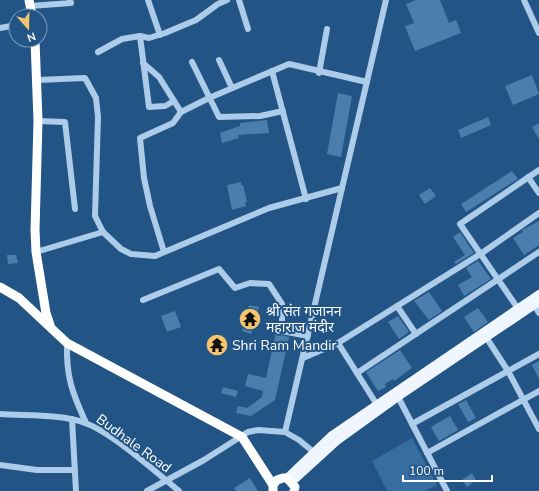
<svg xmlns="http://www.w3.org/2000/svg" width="539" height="491" font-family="'Nunito Sans','Noto Sans Devanagari',sans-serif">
	<rect width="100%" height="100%" fill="#225585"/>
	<path fill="#366ea2" d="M412 438 437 485 425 491H387L372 461Z"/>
	<g fill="#4b7ead">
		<path d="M416 0H440L449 23 456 20 461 33 415 51 405 26 414 23 406 4Z"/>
		<path d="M532 75 539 94 513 105 505 86Z"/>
		<path d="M338 93 352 96 341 157 327 154Z"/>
		<path d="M488 117 491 125 461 138 458 130Z"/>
		<path d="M267 120 269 133 238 135 239 138 222 143 220 133 240 126V123Z"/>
		<path d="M539 123V139L532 127Z"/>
		<path d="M512 171 518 179 466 212 461 204Z"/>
		<path d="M241 182V185H243L247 202H245L246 206 232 210 227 185Z"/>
		<path d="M430 188 436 196 425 204 419 195Z"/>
		<path d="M539 221V245L524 255 513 238 523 232 522 230Z"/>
		<path d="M460 232 474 253 456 264 454 262 465 255 453 237Z"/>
		<path d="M7 255H16L18 263 8 264Z"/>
		<path d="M478 261 491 279 464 296 458 285 472 277 466 268Z"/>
		<path d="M429 292 442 311 429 320 414 301Z"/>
		<path d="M249 305 259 307 251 334 242 331Z"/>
		<path d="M478 308 488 322 474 332 464 317Z"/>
		<path d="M175 311 181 327 167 332 161 316Z"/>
		<path d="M398 316 409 332 399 339 388 322Z"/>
		<path d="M276 332 281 335 289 337 275 400 251 416 236 413 238 406 247 408 262 397 263 391 245 386 248 374 266 378Z"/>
		<path d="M220 338 224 348 215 352 211 342Z"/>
		<path d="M400 350 412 368 394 381 393 379 385 384 386 387 378 391 366 372Z"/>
		<path d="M539 361V379L532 365Z"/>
		<path d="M223 387 238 391 236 397 221 393Z"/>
		<path d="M466 400 476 418 468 422 458 404Z"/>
		<path d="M450 416 458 430 439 441 431 427Z"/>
		<path d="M472 473 476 480 467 487 462 480Z"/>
		<path d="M250 478 258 491H236L234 488Z"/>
	</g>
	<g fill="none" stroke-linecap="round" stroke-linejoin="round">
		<g stroke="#accce9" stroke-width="6">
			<path d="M148 0 160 35"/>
			<path d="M239 0 248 29"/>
			<path d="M524 0 539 33"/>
			<path d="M30 6 71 3 70 0"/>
			<path d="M0 28 16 25"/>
			<path d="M140 36 149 107 165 106 174 101"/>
			<path d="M98 52 122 39 140 36 149 38 165 33 196 20 218 4 227 0"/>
			<path d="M219 60 232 88"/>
			<path d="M192 62 219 117 260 116 283 111"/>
			<path d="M143 63 159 77 181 112"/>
			<path d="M272 71 306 199"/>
			<path d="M319 73 327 29"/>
			<path d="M38 80 85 78 96 98 98 117 95 216 103 232"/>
			<path d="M38 121 65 122 75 209"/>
			<path d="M528 177 539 193"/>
			<path d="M36 252 103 232 121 249 131 254 155 256 269 208 342 188"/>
			<path d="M164 252 150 206 144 178 140 138 173 123 181 112 209 98 289 64 367 82"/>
			<path d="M143 300 219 269 235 288 250 283 269 284 282 304V331L308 336"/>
			<path d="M534 305 539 313"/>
			<path d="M397 306 416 334"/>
			<path d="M519 310 460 224 539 170"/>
			<path d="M484 334 508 371 539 429"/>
			<path d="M67 343C66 377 72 392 86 423"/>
			<path d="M338 343 379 408"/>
			<path d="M303 358 338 343 482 253 539 213"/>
			<path d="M357 373 539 252"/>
			<path d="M396 393 447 491"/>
			<path d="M0 414C25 416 62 414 85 423 111 432 156 472 179 491"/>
			<path d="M72 419 76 491"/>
			<path d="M412 424 539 354"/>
			<path d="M285 432 386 0"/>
			<path d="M427 453 539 391"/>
			<path d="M0 465 37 470H73"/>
			<path d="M147 491 204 460 248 432 258 430 285 432 299 440 316 454"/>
		</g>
		<g stroke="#eff6fe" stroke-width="8">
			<path d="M287 478 332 435 539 294"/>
			<path d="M292 482 337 441 398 397 539 302"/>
		</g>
		<g stroke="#fff" stroke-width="9">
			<path d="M29 0 32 16"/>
			<path d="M35 40 38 121 35 230 36 252 46 313 50 325"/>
			<path d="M0 287 19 298 67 343 242 437 273 485"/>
			<path d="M273 491V485L277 480 283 478H287L295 487 294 491"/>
		</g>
	</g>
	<defs>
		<g id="temple-disc" transform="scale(1.15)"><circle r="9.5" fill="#f5c46e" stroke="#225585"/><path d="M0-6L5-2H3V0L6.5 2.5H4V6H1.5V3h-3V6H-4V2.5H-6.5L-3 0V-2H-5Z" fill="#111"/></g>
	</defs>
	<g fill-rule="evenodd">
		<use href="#temple-disc" x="250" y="319"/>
		<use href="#temple-disc" x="217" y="345"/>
	</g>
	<g text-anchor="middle" stroke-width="4" stroke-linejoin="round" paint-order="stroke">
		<g font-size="14" fill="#fff" stroke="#225585" text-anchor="start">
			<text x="266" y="316">श्री संंत गजानन<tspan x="266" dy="16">महाराज मंदीर</tspan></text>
			<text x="232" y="350">Shri Ram Mandir</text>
		</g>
		<g font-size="14" fill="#fff" stroke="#225585">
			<text transform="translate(134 443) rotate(36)" y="5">Budhale Road</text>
		</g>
	</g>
	<g transform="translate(28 28) rotate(160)"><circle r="19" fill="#225585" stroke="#7a99b6"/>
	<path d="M0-3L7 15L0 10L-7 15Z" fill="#f5c46e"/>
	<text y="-6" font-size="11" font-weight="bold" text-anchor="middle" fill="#ffffff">N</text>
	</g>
	<path d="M403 475v6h89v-6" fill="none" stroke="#ffffff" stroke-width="2"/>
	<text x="409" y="475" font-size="12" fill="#ffffff" stroke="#225585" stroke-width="3" paint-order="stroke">100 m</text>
</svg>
